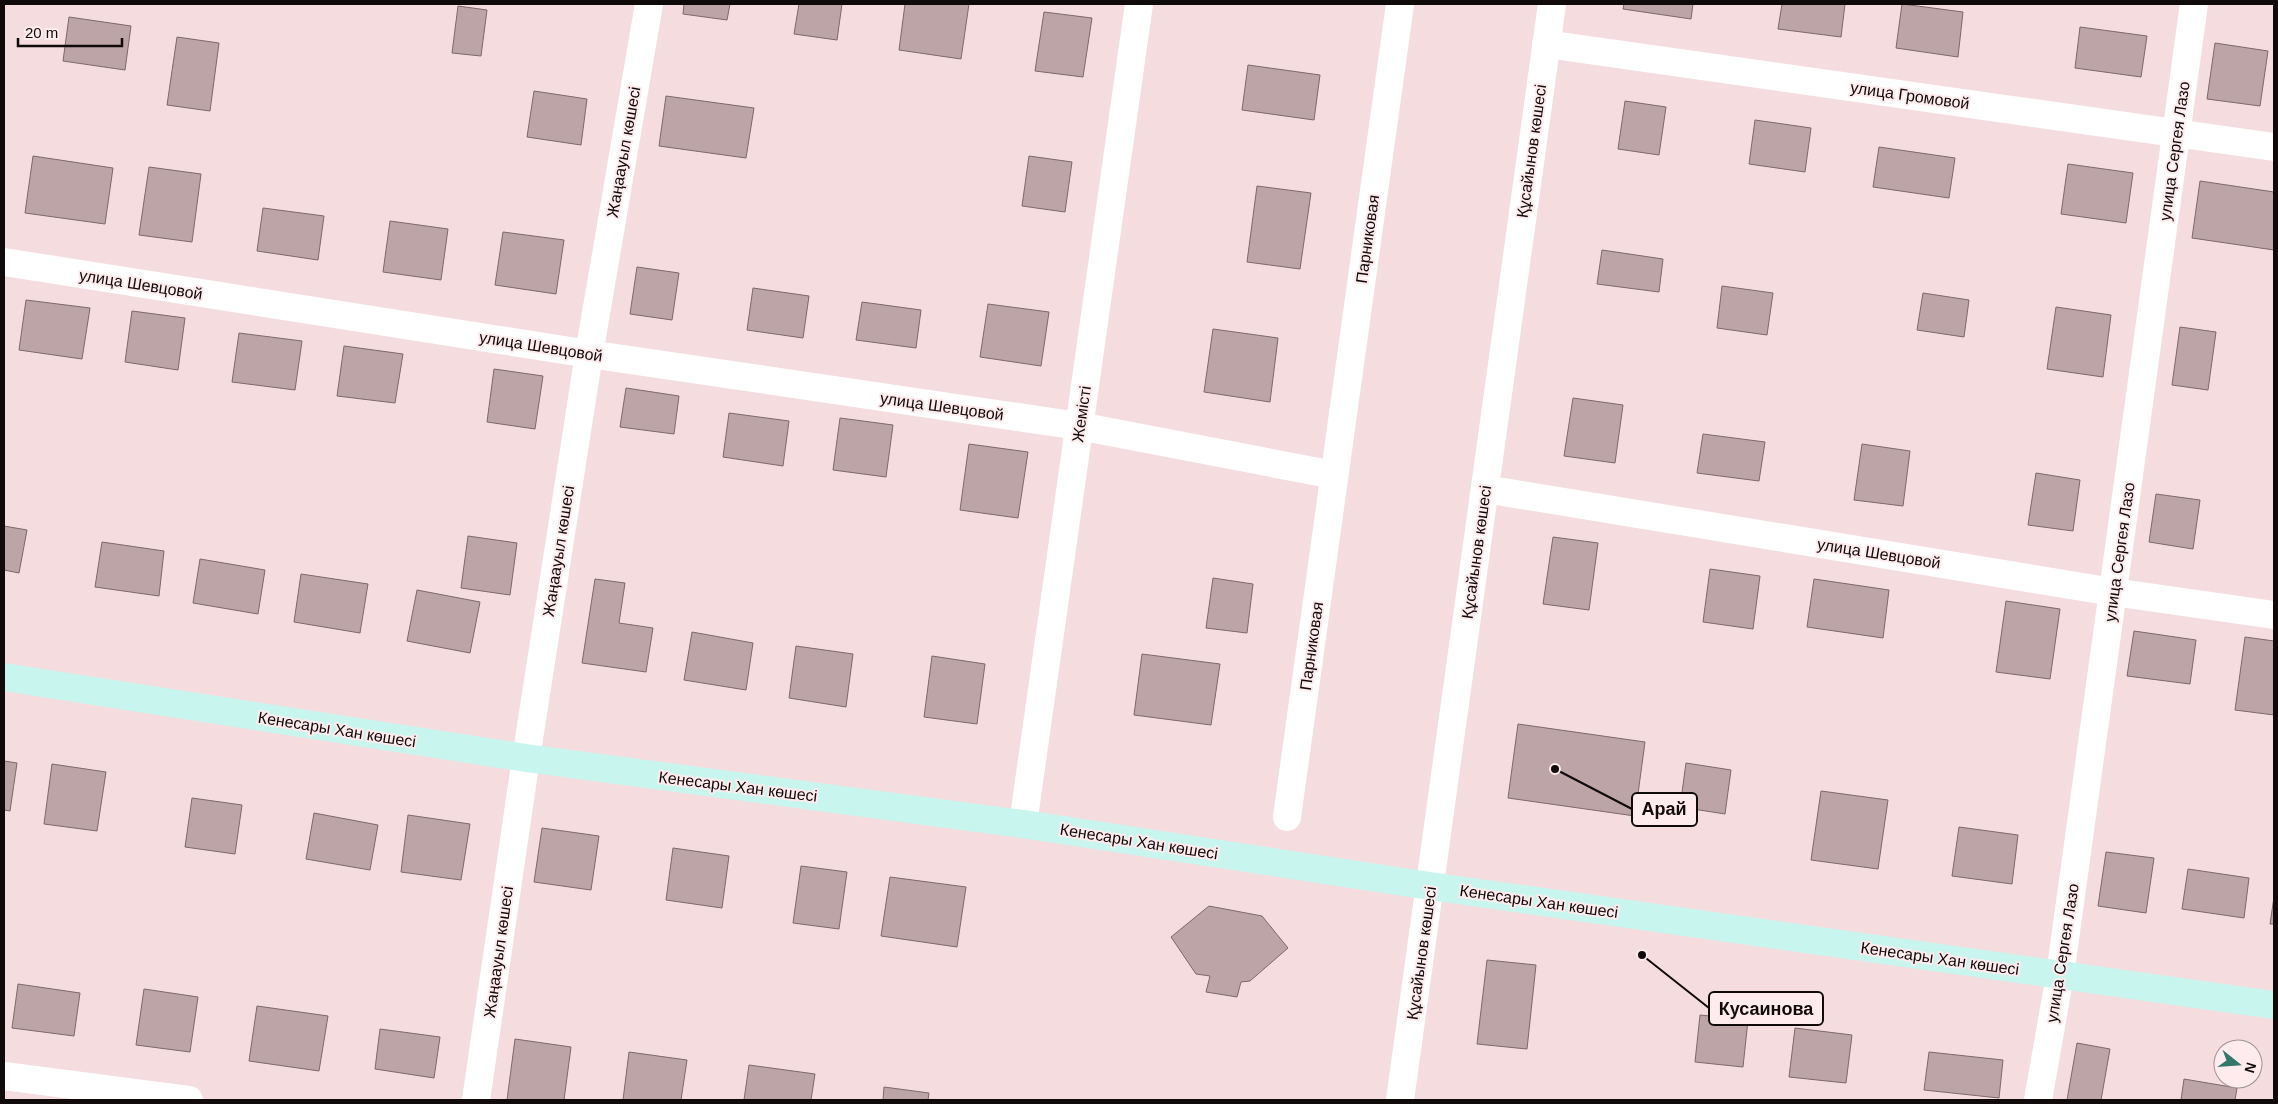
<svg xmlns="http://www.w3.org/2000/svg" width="2278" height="1104" font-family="Helvetica,sans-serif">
	<rect width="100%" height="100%" fill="#f5dcdf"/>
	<g fill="#bca4a7" stroke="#7d686a">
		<path d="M684 4H730L727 20 683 14Z"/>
		<path d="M799 4H842L837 40 794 34Z"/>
		<path d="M905 4H969L961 59 899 50Z"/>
		<path d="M1624 4H1693L1691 19 1623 9Z"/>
		<path d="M1782 4H1845L1841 37 1778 29Z"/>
		<path d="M1902 4 1963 12 1958 57 1896 48Z"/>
		<path d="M458 6 487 10 481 56 452 53Z"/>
		<path d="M1044 12 1092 18 1083 77 1035 71Z"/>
		<path d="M69 17 131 26 125 70 63 61Z"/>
		<path d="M2080 27 2147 36 2141 77 2075 68Z"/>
		<path d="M177 37 219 43 210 111 167 105Z"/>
		<path d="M2215 43 2268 51 2260 106 2207 99Z"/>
		<path d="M1248 65 1320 75 1314 120 1242 110Z"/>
		<path d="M534 91 587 99 581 145 527 137Z"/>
		<path d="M666 96 754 108 746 158 659 146Z"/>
		<path d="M1625 101 1666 107 1659 155 1618 149Z"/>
		<path d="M1755 120 1811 128 1805 172 1749 164Z"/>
		<path d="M1879 147 1955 158 1949 198 1873 187Z"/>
		<path d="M33 156 113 168 105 224 25 213Z"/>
		<path d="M1029 156 1072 162 1065 212 1022 206Z"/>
		<path d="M2068 164 2133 173 2126 223 2061 214Z"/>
		<path d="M149 167 201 174 192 242 139 235Z"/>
		<path d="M2200 181 2274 192V250L2192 238Z"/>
		<path d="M1257 186 1311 193 1300 269 1247 262Z"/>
		<path d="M263 208 324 216 318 260 257 251Z"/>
		<path d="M390 221 448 229 441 280 383 272Z"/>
		<path d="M503 232 564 240 556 294 495 285Z"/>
		<path d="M1602 250 1663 259 1659 292 1597 284Z"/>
		<path d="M637 267 679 273 672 320 630 314Z"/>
		<path d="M1722 286 1773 293 1767 335 1717 328Z"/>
		<path d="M753 288 809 296 803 338 747 330Z"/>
		<path d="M1923 293 1969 300 1964 337 1917 330Z"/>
		<path d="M26 300 90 308 82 359 19 350Z"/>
		<path d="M862 302 921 310 916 348 856 340Z"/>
		<path d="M988 304 1049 312 1041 366 980 357Z"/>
		<path d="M2056 307 2111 315 2103 377 2047 369Z"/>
		<path d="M132 311 185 318 178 370 125 362Z"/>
		<path d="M2180 327 2216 332 2208 390 2172 385Z"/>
		<path d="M1213 329 1278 338 1270 402 1204 392Z"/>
		<path d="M239 333 302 341 295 390 232 382Z"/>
		<path d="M344 346 403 354 395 403 337 396Z"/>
		<path d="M494 369 543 376 535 429 487 422Z"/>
		<path d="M626 388 679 396 674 434 620 427Z"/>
		<path d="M1573 398 1623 405 1615 463 1564 456Z"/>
		<path d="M729 413 789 421 783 466 723 457Z"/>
		<path d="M840 418 893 425 886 477 833 470Z"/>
		<path d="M1703 434 1765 442 1759 481 1697 473Z"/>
		<path d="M969 444 1028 452 1018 518 960 510Z"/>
		<path d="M1862 444 1910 451 1903 506 1854 500Z"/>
		<path d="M2036 473 2080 480 2073 531 2028 525Z"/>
		<path d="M2156 494 2200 500 2193 549 2149 542Z"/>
		<path d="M4 526 27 530 19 573 4 570Z"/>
		<path d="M468 536 517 543 510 595 461 588Z"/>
		<path d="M1553 537 1598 543 1589 610 1543 604Z"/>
		<path d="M102 542 164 551 159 596 95 587Z"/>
		<path d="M200 559 265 570 258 614 193 603Z"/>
		<path d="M1710 569 1760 576 1753 629 1703 622Z"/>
		<path d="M301 574 368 584 360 633 294 622Z"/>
		<path d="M1213 578 1253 584 1247 633 1206 628Z"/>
		<path d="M595 579 625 583 619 623 653 628 646 672 582 663Z"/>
		<path d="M1814 579 1889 590 1883 638 1807 627Z"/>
		<path d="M417 590 480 602 470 653 407 641Z"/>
		<path d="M2006 601 2060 609 2050 679 1996 672Z"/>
		<path d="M2134 631 2196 640 2190 684 2127 676Z"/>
		<path d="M692 632 753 643 746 690 684 680Z"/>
		<path d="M2245 637 2274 641V715L2235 710Z"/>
		<path d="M796 646 853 654 846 707 789 698Z"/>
		<path d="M1142 654 1220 664 1211 725 1134 715Z"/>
		<path d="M932 656 985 664 977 724 924 717Z"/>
		<path d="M1518 724 1645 742 1635 816 1508 798Z"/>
		<path d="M4 761 17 763 10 811 4 810Z"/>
		<path d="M1686 763 1731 770 1725 814 1680 807Z"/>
		<path d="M52 764 106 772 97 831 44 824Z"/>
		<path d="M1821 791 1888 800 1878 869 1811 860Z"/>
		<path d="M192 798 242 805 235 854 185 847Z"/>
		<path d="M314 813 378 825 370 870 306 859Z"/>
		<path d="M408 815 470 824 461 880 401 872Z"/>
		<path d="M1959 827 2018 835 2012 884 1952 876Z"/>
		<path d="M542 828 599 836 591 890 534 882Z"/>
		<path d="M673 848 729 856 722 908 666 900Z"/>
		<path d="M2106 852 2154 858 2146 913 2098 906Z"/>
		<path d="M801 866 847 872 839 929 793 923Z"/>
		<path d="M2188 869 2249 878 2244 918 2182 909Z"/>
		<path d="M890 877 966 887 957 947 881 936Z"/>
		<path d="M2274 897V924H2270Z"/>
		<path d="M1209 906 1262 916 1288 948 1250 981 1241 982 1237 997 1206 992 1210 976 1196 974 1171 937Z"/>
		<path d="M1487 960 1536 965 1527 1049 1477 1044Z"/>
		<path d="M18 984 80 993 74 1036 12 1028Z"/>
		<path d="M144 989 198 997 190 1052 136 1045Z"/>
		<path d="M257 1006 328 1016 319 1071 249 1061Z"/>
		<path d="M1700 1015 1748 1020 1743 1067 1695 1062Z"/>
		<path d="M1795 1028 1852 1035 1846 1083 1789 1077Z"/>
		<path d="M380 1029 440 1037 434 1078 375 1069Z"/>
		<path d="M515 1039 571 1047 564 1100H507Z"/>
		<path d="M2077 1043 2110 1049 2101 1100H2067Z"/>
		<path d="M629 1052 687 1060 681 1100H623Z"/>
		<path d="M1929 1052 2003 1060 1999 1098 1924 1090Z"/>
		<path d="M749 1065 815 1074 811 1100H744Z"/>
		<path d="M2184 1079 2237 1088 2235 1100H2181Z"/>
		<path d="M884 1087 929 1093 928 1100H883Z"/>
	</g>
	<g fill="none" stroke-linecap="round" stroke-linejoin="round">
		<g stroke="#fff" stroke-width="28">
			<path d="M1546 44 2274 147"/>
			<path d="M4 262 589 354 1079 426 1334 475"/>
			<path d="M1485 489 2113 592 2274 615"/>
			<path d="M1287 817 1400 4"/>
			<path d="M1023 824 1139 4"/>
			<path d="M4 1076 189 1100"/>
			<path d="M476 1100 526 758 589 354 649 4"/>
			<path d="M1400 1100 1552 4"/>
			<path d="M2038 1100 2060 975 2194 4"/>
		</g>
		<path stroke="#c8f6ef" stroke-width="28" d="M4 677 526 758 1023 824 1430 886 2274 1005"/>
	</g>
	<g text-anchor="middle" stroke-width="4" stroke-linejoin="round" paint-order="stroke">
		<g font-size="16" fill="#110a0b" stroke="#ffebed">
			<text transform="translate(1910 95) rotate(8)" y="6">улица Громовой</text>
			<text transform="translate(1531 151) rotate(-82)" y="6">Құсайынов көшесі</text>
			<text transform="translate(2174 151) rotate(-82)" y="6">улица Сергея Лазо</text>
			<text transform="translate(623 152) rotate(-80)" y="6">Жаңаауыл көшесі</text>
			<text transform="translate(1367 239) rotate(-82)" y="6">Парниковая</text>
			<text transform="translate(141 284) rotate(9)" y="6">улица Шевцовой</text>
			<text transform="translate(541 346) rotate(9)" y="6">улица Шевцовой</text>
			<text transform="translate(942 406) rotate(8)" y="6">улица Шевцовой</text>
			<text transform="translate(1081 414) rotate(-82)" y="6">Жемісті</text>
			<text transform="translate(558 551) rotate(-81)" y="6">Жаңаауыл көшесі</text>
			<text transform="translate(1476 552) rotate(-82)" y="6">Құсайынов көшесі</text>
			<text transform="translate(2119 552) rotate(-82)" y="6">улица Сергея Лазо</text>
			<text transform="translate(1879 553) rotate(9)" y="6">улица Шевцовой</text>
			<text transform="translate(1311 646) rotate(-82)" y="6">Парниковая</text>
			<text transform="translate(337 729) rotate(9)" y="6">Кенесары Хан көшесі</text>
			<text transform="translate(738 786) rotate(7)" y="6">Кенесары Хан көшесі</text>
			<text transform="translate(1139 841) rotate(9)" y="6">Кенесары Хан көшесі</text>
			<text transform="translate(1539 901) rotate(8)" y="6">Кенесары Хан көшесі</text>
			<text transform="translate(498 952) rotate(-82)" y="6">Жаңаауыл көшесі</text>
			<text transform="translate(1421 953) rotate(-82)" y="6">Құсайынов көшесі</text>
			<text transform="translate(2062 953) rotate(-81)" y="6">улица Сергея Лазо</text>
			<text transform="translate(1940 958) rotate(8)" y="6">Кенесары Хан көшесі</text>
		</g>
	</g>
	<path fill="none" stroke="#110a0b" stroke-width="2" d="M1555 769L1632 809M1642 955L1709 1008"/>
	<g fill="#110a0b" stroke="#ffebed" stroke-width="2">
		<circle cx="1555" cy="769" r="5"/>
		<circle cx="1642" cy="955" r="5"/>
	</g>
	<g fill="#ffebed" stroke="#110a0b" stroke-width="2">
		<rect x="1632" y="793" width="65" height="33" rx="5"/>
		<rect x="1709" y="992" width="114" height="33" rx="5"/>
	</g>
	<g font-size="18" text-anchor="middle" font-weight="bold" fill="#110a0b">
		<text x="1664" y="815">Арай</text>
		<text x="1766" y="1015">Кусаинова</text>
	</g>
	<rect width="2278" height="1104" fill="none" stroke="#110a0b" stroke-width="10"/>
	<g transform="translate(2238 1064) rotate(107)"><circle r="24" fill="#ffebed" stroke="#a09193"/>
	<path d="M0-4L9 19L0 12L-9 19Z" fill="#33776b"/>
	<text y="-8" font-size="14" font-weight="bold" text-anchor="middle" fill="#110a0b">N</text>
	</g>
	<path d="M18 38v8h104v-8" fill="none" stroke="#110a0b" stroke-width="2.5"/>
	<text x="25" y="38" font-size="15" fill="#110a0b" stroke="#ffebed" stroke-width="4" paint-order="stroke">20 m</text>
</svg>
